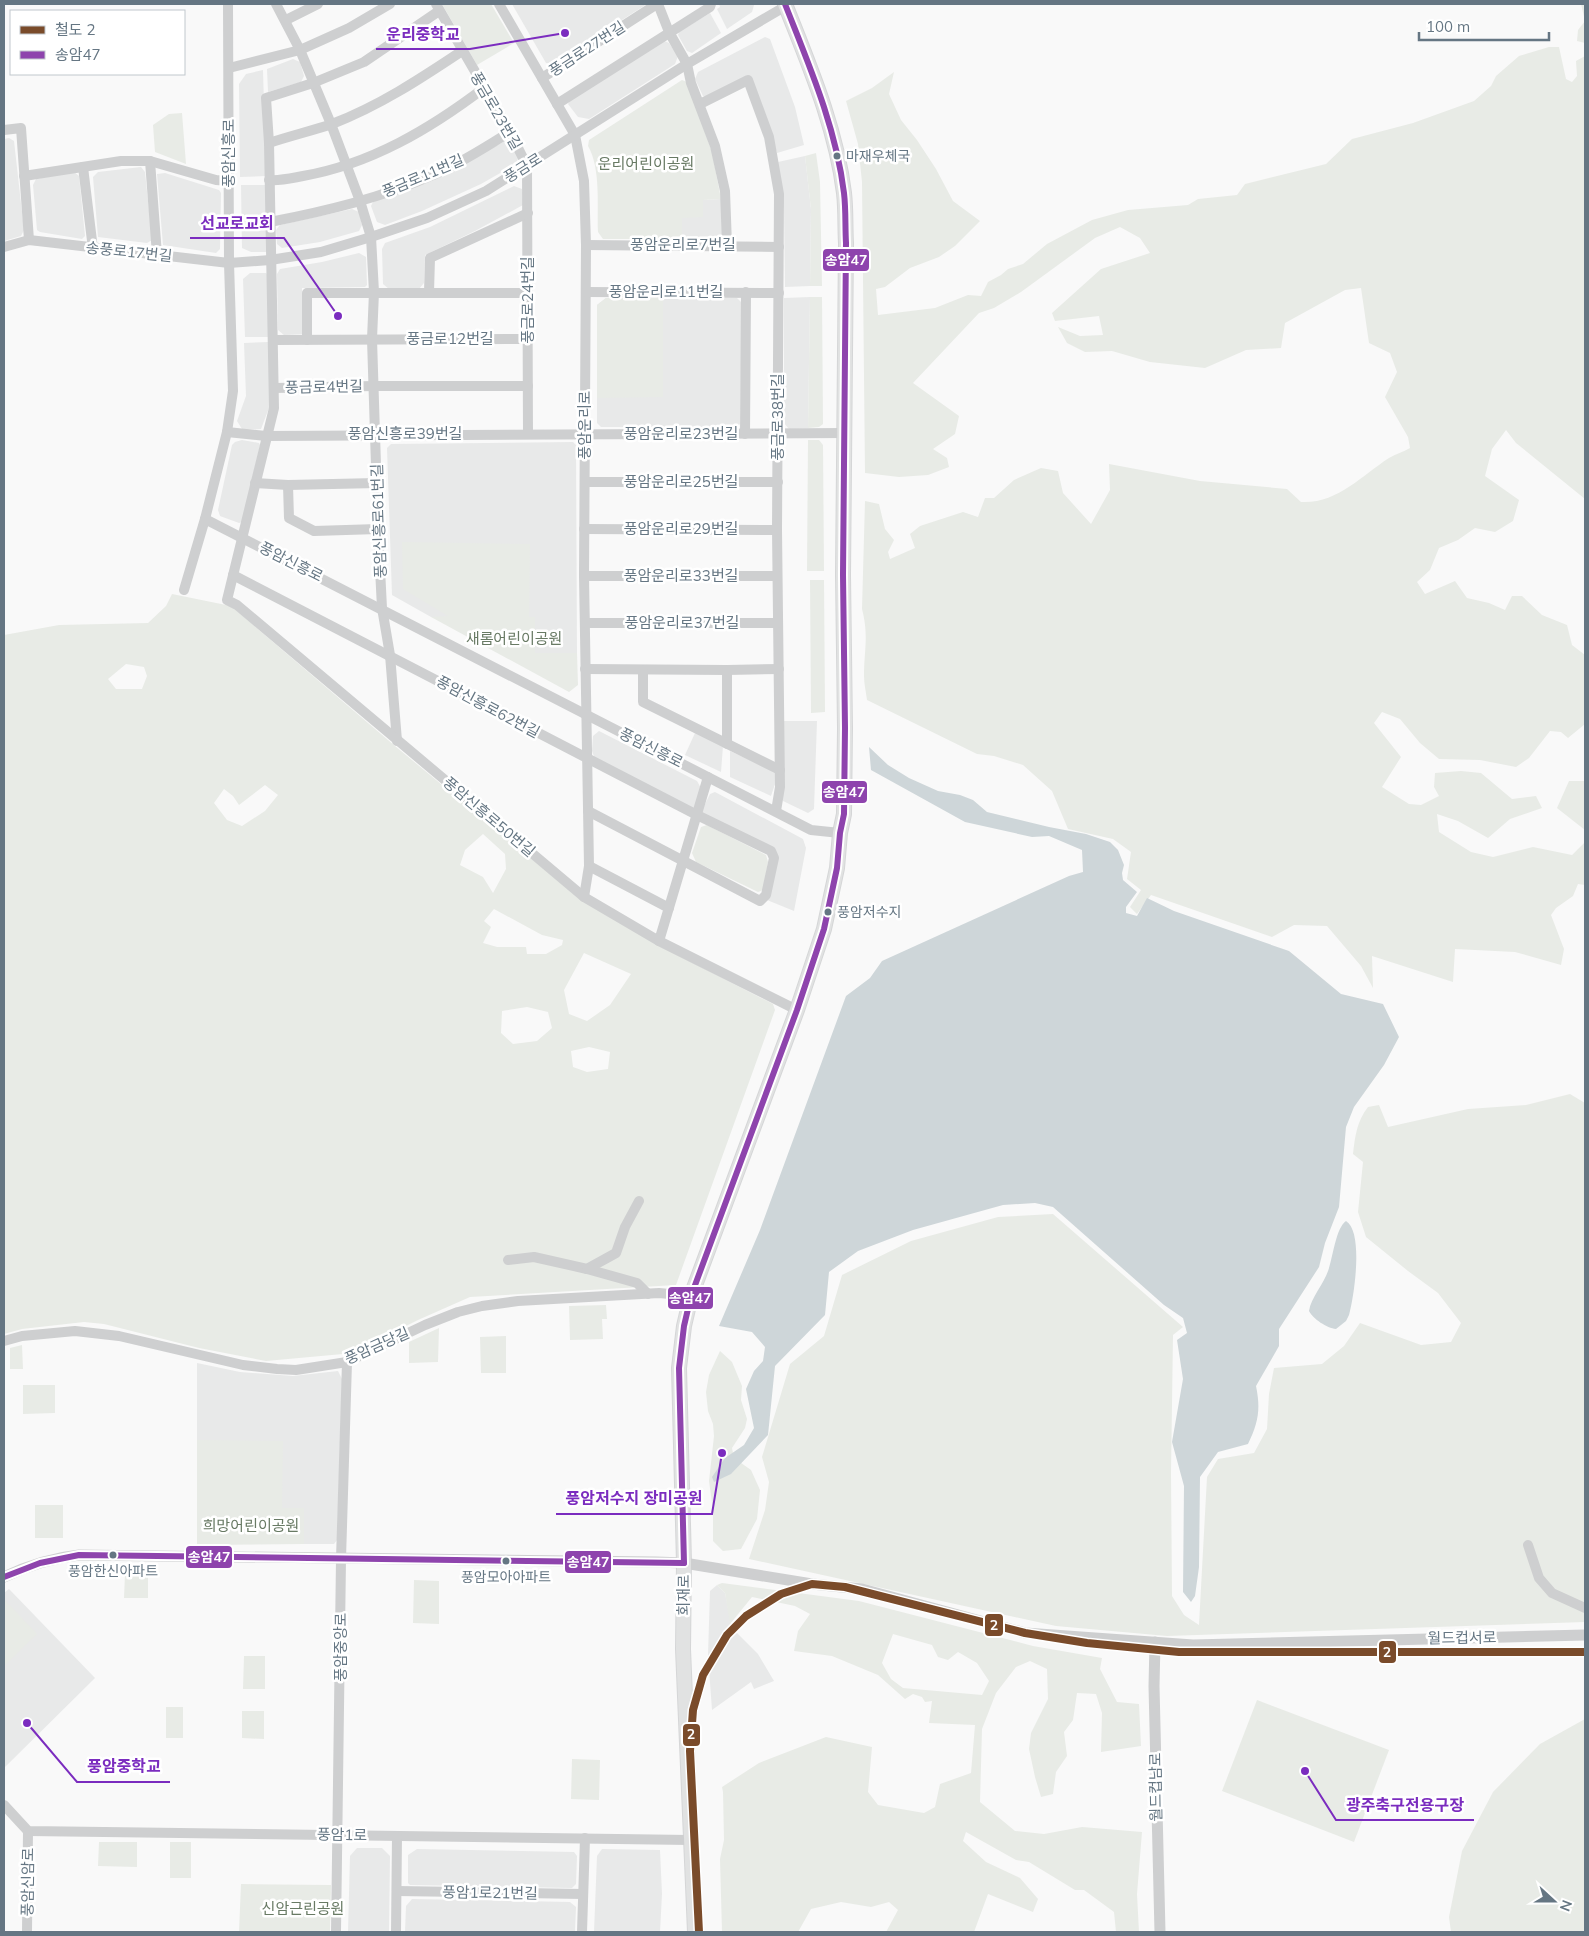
<svg xmlns="http://www.w3.org/2000/svg" width="1589" height="1936" font-family="Mulish,'Noto Sans KR',sans-serif">
	<rect width="100%" height="100%" fill="#f9f9f9"/>
	<g fill="#e8e9e9">
		<path d="M512 4H647L553 64 546 63Z"/>
		<path d="M719 4H753L754 5 752 12 727 29 717 9 720 7Z"/>
		<path d="M710 13 721 33 692 53 687 51 678 35 679 32Z"/>
		<path d="M765 37 770 39 795 107 804 145 777 153 765 113 748 75 706 97 703 96 695 79 698 72Z"/>
		<path d="M662 40 669 43 678 56 675 64 589 119 578 117 568 104 570 100Z"/>
		<path d="M293 59 300 62 304 76 301 82 268 92 267 69Z"/>
		<path d="M263 70 266 176 240 177 239 84 246 74Z"/>
		<path d="M9 138 14 141 24 230 21 236 4 241V139Z"/>
		<path d="M505 141 512 143 519 156 516 164 481 184 422 211 385 225 377 222 371 206 373 202 472 159Z"/>
		<path d="M805 156 811 209 810 286 785 287 784 210 778 162Z"/>
		<path d="M141 167 145 172 152 240 147 243 98 237 93 177 98 172Z"/>
		<path d="M74 172 79 176 85 236 82 239 40 232 37 230 33 185 36 179Z"/>
		<path d="M165 173 219 190 221 193 220 249 216 253 163 245 157 174Z"/>
		<path d="M241 185H266L268 248 266 252H251L242 248Z"/>
		<path d="M514 186 522 189 523 205 475 231 425 255 424 283 419 289H389L383 284 382 249 385 243 430 227Z"/>
		<path d="M721 199 722 235 718 239H682V201Z"/>
		<path d="M352 209 359 212 362 225 359 231 320 242 282 248 277 244 276 230 280 225Z"/>
		<path d="M359 253 366 257 367 285 365 287 302 288 303 334 284 335 278 330 277 274 280 269 322 262Z"/>
		<path d="M250 273H266L268 275 269 337H245L243 279Z"/>
		<path d="M810 297 808 428 789 429 784 423V298Z"/>
		<path d="M606 298H737L742 303 740 424 737 427H601L597 423V305Z"/>
		<path d="M269 342V408L261 429 245 430 242 429 237 421 246 396 244 343Z"/>
		<path d="M242 440 259 443 260 445 242 522 239 523 220 516 218 510 232 445 235 442Z"/>
		<path d="M573 442 576 445 577 653H535V617H431L392 595 387 448 391 444Z"/>
		<path d="M783 721H817L814 809 808 813 783 801Z"/>
		<path d="M599 731 697 781 702 790 694 809 595 759 592 751 593 736Z"/>
		<path d="M695 733 723 746 721 772 685 755Z"/>
		<path d="M730 751 776 772 775 784 771 796 730 777Z"/>
		<path d="M715 792 803 839 806 848 794 911 767 900 778 858 704 815 702 810 710 794Z"/>
		<path d="M197 1363 240 1372 293 1376 338 1371 342 1379 337 1540 334 1544H304V1508L197 1509Z"/>
		<path d="M717 1585 725 1593 732 1628 758 1654 774 1681 754 1689 751 1682 712 1710 708 1655 710 1591Z"/>
		<path d="M9 1589 95 1678 4 1768V1593Z"/>
		<path d="M357 1848H382L390 1856 389 1932H348L350 1856Z"/>
		<path d="M417 1849 574 1852 577 1856 576 1884 572 1888 410 1885 408 1883V1855Z"/>
		<path d="M602 1849 660 1850 662 1894 660 1932H594L597 1856Z"/>
		<path d="M412 1899 570 1902 576 1907 575 1932H405L406 1906Z"/>
	</g>
	<g fill="#e8ebe6" fill-rule="evenodd">
		<path d="M442 4H491L514 43 477 65Z"/>
		<path d="M1581 4H1585V43L1577 41 1578 30 1585 21Z"/>
		<path d="M1549 47H1559L1566 79 1572 82 1577 76 1576 61 1585 56V499L1516 443 1506 430 1492 449 1485 476 1519 500 1513 521 1495 532 1475 528 1458 540 1439 548 1430 570 1417 582 1425 594 1455 581 1467 598 1489 603 1505 610 1512 596H1522L1542 615 1567 625 1572 645 1585 655V724L1568 738 1561 732 1550 731 1529 758 1516 767 1480 760 1439 759 1420 743 1400 719 1382 712 1374 723 1401 757 1382 787 1409 804 1421 805 1439 796 1434 787 1435 773 1461 771 1481 773 1512 799 1536 796 1542 808 1510 819 1488 838 1458 821 1437 814 1439 832 1471 852 1493 857 1533 847 1572 855 1585 842V885L1578 884 1573 896 1556 908 1551 915 1564 949 1561 965 1515 952 1455 949 1453 982 1372 956 1373 988 1361 966 1327 926 1294 925 1272 937 1151 895 1137 914 1130 907 1141 890 1127 879 1131 852 1113 839 1068 829 1052 791 1023 765 994 756 977 754 867 700C866 692 864 684 864 676 864 650 869 636 862 609L865 501 879 504 885 529 894 540 888 552 890 559 915 548 910 534 920 526 963 512 978 517 985 498H994L1014 480 1041 468 1058 471 1063 493 1091 524 1110 490 1109 464 1200 481 1287 489 1301 502C1337 504 1361 476 1389 458 1396 454 1403 452 1410 448L1408 437 1385 397 1397 372 1390 353 1369 343 1361 288 1345 290 1285 323 1281 348 1246 350 1205 368 1150 362 1112 351 1085 352 1067 343 1058 327 1080 336 1103 335 1099 316 1055 321 1052 313 1101 269 1150 253 1140 238 1120 227 1095 238 1021 292 994 308 979 313 913 383 959 416 955 434 933 449 947 458 949 467 928 475 899 477 865 473 862 182 858 144 846 101 872 88 894 72 889 94 901 120 917 140 936 169 953 201 980 221 955 246 939 257 910 268 885 287 876 289 878 315 935 308 968 295 981 296 988 282 1001 275 1008 269 1023 264 1047 244 1092 220 1128 210 1188 205 1198 199 1237 195 1245 184 1326 164 1352 139 1413 123 1474 101 1491 86 1496 76 1519 56Z"/>
		<path d="M682 80 687 82 712 152 721 199 703 200V217L682 218V239H603L598 232C597 207 601 168 588 146L589 140Z"/>
		<path d="M182 113 186 164 155 152 153 125 169 114Z"/>
		<path d="M816 153 820 182 822 286H810L811 209 805 156Z"/>
		<path d="M810 297H822L823 424 819 427 808 428Z"/>
		<path d="M606 298H663V397L597 398V305Z"/>
		<path d="M808 440H819L823 445 824 571H807Z"/>
		<path d="M402 542 530 544 529 617H535V653H577L578 685 569 692 431 617 448 616 403 589Z"/>
		<path d="M810 580H824L825 712 811 713Z"/>
		<path d="M172 594 231 606 395 746 581 900 654 943 773 1004 775 1010 676 1285 470 1297 418 1320 364 1347 343 1354 266 1361 199 1348 104 1324 84 1322 22 1329 4 1334V635L59 625 148 623 166 606ZM126 664 144 667 147 676 142 689H116L108 679ZM265 785 278 795 265 811 242 826 227 820 214 803 224 789 233 796 239 805ZM483 834 505 854 506 869 493 893 483 877 460 865 465 850ZM494 909 542 935 563 940 562 945 546 954H527L526 947H497L483 943 491 927 484 921ZM584 953 631 974 610 1005 587 1021 569 1014 564 990ZM527 1007 548 1012 552 1028 537 1041 513 1044 501 1033 502 1011ZM589 1047 610 1052 608 1069 587 1072 573 1067 571 1051Z"/>
		<path d="M1569 781H1585V830L1557 808Z"/>
		<path d="M707 825 766 855 768 862 763 890 758 892 696 862 692 853 701 827Z"/>
		<path d="M1570 1094 1585 1103V1622L1167 1636 1056 1626 749 1559 765 1510 769 1482 762 1457 790 1364 824 1336 842 1275 911 1241 998 1217 1053 1214 1183 1327 1173 1335 1171 1473 1172 1596 1184 1615 1199 1625 1207 1477 1218 1459 1254 1453 1267 1429 1269 1394 1274 1368 1322 1364 1344 1346 1360 1323 1421 1345 1451 1342 1461 1323 1438 1293 1408 1271 1366 1237 1358 1212 1363 1162 1353 1154C1355 1136 1357 1121 1368 1107L1379 1105 1388 1127 1468 1109 1526 1105Z"/>
		<path d="M606 1305 607 1319H602L603 1339 570 1340 569 1306Z"/>
		<path d="M439 1328 438 1362 409 1363V1342Z"/>
		<path d="M506 1336V1373H481L480 1337Z"/>
		<path d="M22 1345 23 1369H10V1348Z"/>
		<path d="M720 1351 732 1362 742 1386 741 1400 747 1419 745 1428 732 1448 734 1458 751 1470 760 1490 757 1519 741 1549 723 1551 713 1541V1510L709 1481 714 1436 713 1424 708 1411 706 1392 709 1375Z"/>
		<path d="M23 1385H55V1413L23 1414Z"/>
		<path d="M197 1440 283 1441 282 1508H304V1544L197 1545Z"/>
		<rect x="35" y="1505" width="28" height="33"/>
		<path d="M148 1573V1598H124L125 1574Z"/>
		<path d="M414 1580 439 1581V1624L413 1623Z"/>
		<path d="M722 1583 859 1601 1033 1646 1102 1658 1100 1669 1117 1702 1139 1704 1141 1746 1101 1752 1102 1713 1096 1694 1077 1693 1073 1720 1064 1732 1067 1756 1056 1772 1053 1794 1041 1797 1035 1777 1029 1749 1031 1733 1048 1699 1047 1669 1030 1661 1016 1667 996 1693 982 1729 980 1802 1015 1831 1044 1834 1082 1827 1142 1832 1137 1894 1139 1932H1116L1114 1912 1084 1890H1075L1029 1862 1016 1860 966 1832 963 1841 986 1862 1020 1878 1038 1899 1033 1912 988 1894 974 1932H886L898 1910 889 1902 871 1907 841 1902 811 1909 798 1932H722L720 1859 724 1840 723 1792 722 1787 759 1763 826 1737 872 1747 868 1792 878 1805 924 1813 935 1807 940 1784 971 1773 975 1725 929 1723 932 1701 925 1702 922 1697 913 1694 905 1699 878 1675 832 1656 794 1651 798 1631 810 1614 795 1606 752 1597 730 1624 725 1593 717 1585ZM893 1634 932 1645 938 1657 948 1660 958 1652 977 1663 989 1681 982 1695 903 1688 891 1679 882 1663Z"/>
		<path d="M4 1599 37 1634 4 1666Z"/>
		<path d="M244 1656H265V1689H243Z"/>
		<path d="M1257 1700 1389 1750 1354 1842 1222 1791Z"/>
		<rect x="166" y="1707" width="17" height="31"/>
		<path d="M242 1711H264V1739L242 1738Z"/>
		<path d="M1585 1719V1932H1451L1449 1917 1462 1851 1493 1792 1540 1744Z"/>
		<path d="M572 1759 600 1760 599 1800 571 1799Z"/>
		<path d="M99 1842H137V1867L98 1866Z"/>
		<rect x="170" y="1842" width="21" height="36"/>
		<path d="M241 1884 331 1885 330 1932H239Z"/>
	</g>
	<g fill="#ced6d9">
		<path d="M869 747 888 765 909 778 938 791 960 795 973 800 987 812 1049 827 1086 834 1110 842 1118 850 1124 865 1122 873 1123 880 1137 892 1126 907V913L1137 916 1147 898 1174 911 1289 951 1341 994 1383 1004 1399 1037 1384 1065 1354 1107 1346 1127 1339 1207 1325 1243 1319 1267 1279 1329V1346L1256 1386C1261 1410 1258 1423 1248 1444L1218 1452 1200 1477 1199 1567 1195 1596 1191 1602 1183 1592 1184 1486 1172 1442 1183 1379 1177 1340 1187 1333 1183 1318 1164 1305 1053 1207 1035 1203 1003 1205 913 1230 858 1251 829 1272 825 1315 775 1366 768 1435 731 1474 714 1482 712 1477 725 1458 744 1445 754 1428 746 1389 754 1371 763 1361 765 1347 752 1332 719 1326 760 1230 846 996 870 978 882 961 1069 876 1083 872 1082 850 1049 836 1032 837 965 822 871 770Z"/>
		<path d="M1346 1221C1364 1232 1354 1297 1349 1315L1346 1321 1336 1329C1327 1328 1313 1319 1309 1311 1311 1297 1325 1283 1329 1268 1333 1256 1336 1228 1346 1221Z"/>
	</g>
	<g fill="none" stroke-linecap="round" stroke-linejoin="round">
		<g stroke="#d5d6d7" stroke-width="16">
			<path id="secondary" d="M695 1932 683 1649 684 1563 679 1368 684 1326 691 1296 797 1010 824 929 837 868 840 833 844 814 845 728 843 575 846 243C845 227 846 210 844 193 836 127 809 65 785 4"/>
		</g>
		<g stroke="#cecfd0" stroke-width="10">
			<path d="M276 4 300 50 331 124 360 201 371 237 374 292 372 339 378 529 382 608 390 655 397 741"/>
			<path d="M436 4 510 132 527 166 528 434"/>
			<path d="M499 4 575 135 584 181 586 245 584 576 589 866 584 897"/>
			<path d="M658 4 669 32 687 64 691 83 715 146 725 191 727 245"/>
			<path d="M439 11 364 62 313 83 266 98 269 143 274 408 227 600 237 605 584 897 659 941 797 1010"/>
			<path d="M286 20 318 4"/>
			<path d="M229 68 300 50 349 28 390 4"/>
			<path d="M542 78 657 4"/>
			<path d="M557 104 710 7 711 4"/>
			<path d="M700 104 748 80 769 137 779 194 777 530 780 787 776 811"/>
			<path d="M4 130 21 128 29 240"/>
			<path d="M269 143C290 136 311 131 332 124 379 106 420 79 462 51"/>
			<path d="M150 161 157 255"/>
			<path d="M83 167 93 249"/>
			<path d="M24 176 121 161H150L216 180 229 181"/>
			<path d="M269 180C281 181 292 178 303 176 371 164 430 129 484 88"/>
			<path d="M270 222C326 211 381 198 433 175 460 164 485 147 510 132"/>
			<path d="M586 245 779 247"/>
			<path d="M4 247 29 240 229 263 270 260 321 252 371 237 427 218 486 191 687 64 786 6"/>
			<path d="M429 292 430 258 528 213"/>
			<path d="M586 292 779 293"/>
			<path d="M273 340 527 339"/>
			<path d="M307 340V293H527"/>
			<path d="M275 388 374 386H528"/>
			<path d="M227 432 266 436 844 433"/>
			<path d="M745 434 746 292"/>
			<path d="M585 482H778"/>
			<path d="M255 483 288 485 289 518 314 531 378 529"/>
			<path d="M288 485 377 483"/>
			<path d="M205 519 811 830 840 833"/>
			<path d="M584 529 777 530"/>
			<path d="M233 575 697 815 771 851 774 858 766 895 760 901 588 811"/>
			<path d="M584 576H777"/>
			<path d="M184 590 205 519 227 432 233 391 229 263 228 4"/>
			<path d="M585 623H778"/>
			<path d="M585 669 727 670V744"/>
			<path d="M643 670V702L780 770"/>
			<path d="M727 670 779 669"/>
			<path d="M589 866 669 908"/>
			<path d="M659 941 708 777"/>
			<path d="M508 1260 534 1257 587 1269 616 1253 625 1227 639 1201"/>
			<path d="M587 1269 637 1283 648 1294"/>
			<path d="M4 1341 22 1336 75 1331 119 1336 243 1365 277 1369 296 1370 347 1362 425 1325 458 1312 482 1306 518 1301 659 1293 691 1296"/>
			<path d="M1528 1545 1539 1578 1552 1593 1585 1608"/>
			<path d="M4 1805 28 1831 690 1840"/>
			<path d="M397 1891 583 1894"/>
			<path d="M27 1932 28 1831"/>
			<path d="M336 1932 341 1559 347 1362"/>
			<path d="M396 1932 397 1836"/>
			<path d="M582 1932 585 1838"/>
		</g>
		<g stroke="#cecfd0" stroke-width="11">
			<path d="M4 1577C29 1565 51 1558 79 1555L656 1562 684 1563 812 1584 862 1589 1025 1633 1193 1645 1585 1635"/>
			<path d="M1155 1642 1154 1686 1160 1932"/>
		</g>
		<use href="#secondary" stroke="#e1e2e2" stroke-width="14"/>
		<g stroke="#fff" stroke-width="10">
			<g id="bus-1">
				<path d="M684 1563 679 1368 684 1326 691 1296 797 1010 824 929 837 868 840 833 844 814 845 728 843 575 846 243C845 226 846 210 844 193 836 127 809 65 785 4"/>
				<path d="M4 1577 40 1563 79 1555 684 1563"/>
			</g>
		</g>
		<use href="#bus-1" stroke="#8e44ad" stroke-width="6"/>
		<g stroke="#fff" stroke-width="11">
			<path id="rail-1" d="M699 1932 690 1751 693 1710 703 1675 727 1635 746 1616 781 1594 812 1584 845 1587 1025 1633 1087 1643 1179 1652H1585"/>
		</g>
		<use href="#rail-1" stroke="#7a4b2a" stroke-width="8"/>
	</g>
	<g fill="#657683" stroke="#fff" stroke-width="2">
		<circle cx="837" cy="156" r="4.5"/>
		<circle cx="828" cy="912" r="4.5"/>
		<circle cx="113" cy="1555" r="4.5"/>
		<circle cx="506" cy="1561" r="4.5"/>
	</g>
	<g text-anchor="middle" stroke-width="5" stroke-linejoin="round" paint-order="stroke">
		<g font-size="14" fill="#657683" stroke="#fff" text-anchor="start">
			<text x="846" y="161">마재우체국</text>
			<text x="837" y="917">풍암저수지</text>
			<text x="113" y="1576" text-anchor="middle">풍암한신아파트</text>
			<text x="506" y="1582" text-anchor="middle">풍암모아아파트</text>
		</g>
		<g font-size="15" fill="#657683" stroke="#fff">
			<text transform="translate(587 49) rotate(-33)" y="5">풍금로27번길</text>
			<text transform="translate(496 111) rotate(60)" y="5">풍금로23번길</text>
			<text transform="translate(229 153) rotate(-90)" y="5">풍암신흥로</text>
			<text transform="translate(523 168) rotate(-32)" y="5">풍금로</text>
			<text transform="translate(423 176) rotate(-23)" y="5">풍금로11번길</text>
			<text x="683" y="250">풍암운리로7번길</text>
			<text transform="translate(129 252) rotate(6)" y="5">송풍로17번길</text>
			<text x="666" y="297">풍암운리로11번길</text>
			<text transform="translate(528 300) rotate(-90)" y="5">풍금로24번길</text>
			<text x="450" y="344">풍금로12번길</text>
			<text transform="translate(324 387) rotate(-1)" y="5">풍금로4번길</text>
			<text transform="translate(778 417) rotate(-90)" y="5">풍금로38번길</text>
			<text transform="translate(585 425) rotate(-90)" y="5">풍암운리로</text>
			<text x="405" y="439">풍암신흥로39번길</text>
			<text x="681" y="439">풍암운리로23번길</text>
			<text x="681" y="487">풍암운리로25번길</text>
			<text transform="translate(379 521) rotate(-92)" y="5">풍암신흥로61번길</text>
			<text x="681" y="534">풍암운리로29번길</text>
			<text transform="translate(291 562) rotate(27)" y="5">풍암신흥로</text>
			<text x="681" y="581">풍암운리로33번길</text>
			<text x="682" y="628">풍암운리로37번길</text>
			<text transform="translate(488 707) rotate(28)" y="5">풍암신흥로62번길</text>
			<text transform="translate(651 748) rotate(27)" y="5">풍암신흥로</text>
			<text transform="translate(489 817) rotate(40)" y="5">풍암신흥로50번길</text>
			<text transform="translate(377 1346) rotate(-24)" y="5">풍암금당길</text>
			<text transform="translate(684 1595) rotate(-90)" y="5">회재로</text>
			<text transform="translate(1462 1638) rotate(-1)" y="5">월드컵서로</text>
			<text transform="translate(341 1647) rotate(-90)" y="5">풍암중앙로</text>
			<text transform="translate(1156 1787) rotate(-91)" y="5">월드컵남로</text>
			<text transform="translate(342 1835) rotate(1)" y="5">풍암1로</text>
			<text transform="translate(28 1882) rotate(-89)" y="5">풍암신암로</text>
			<text transform="translate(490 1893) rotate(1)" y="5">풍암1로21번길</text>
		</g>
		<g font-size="15" fill="#687a64" stroke="#fff">
			<text x="646" y="169">운리어린이공원</text>
			<text x="514" y="644">새롬어린이공원</text>
			<text x="251" y="1531">희망어린이공원</text>
			<text x="303" y="1914">신암근린공원</text>
		</g>
	</g>
	<path fill="none" stroke="#7b2cbf" stroke-width="2" d="M565 33L470 49H376M338 316L284 238H190M722 1453L712 1514H556M27 1723L77 1782H170M1305 1771L1336 1820H1474"/>
	<g fill="#7b2cbf" stroke="#fff" stroke-width="2">
		<circle cx="565" cy="33" r="5"/>
		<circle cx="338" cy="316" r="5"/>
		<circle cx="722" cy="1453" r="5"/>
		<circle cx="27" cy="1723" r="5"/>
		<circle cx="1305" cy="1771" r="5"/>
	</g>
	<g font-size="16" text-anchor="middle" font-weight="bold" fill="#7b2cbf" stroke="#fff" stroke-width="5" stroke-linejoin="round" paint-order="stroke">
		<text x="423" y="40">운리중학교</text>
		<text x="237" y="229">선교로교회</text>
		<text x="634" y="1504">풍암저수지 장미공원</text>
		<text x="124" y="1772">풍암중학교</text>
		<text x="1405" y="1811">광주축구전용구장</text>
	</g>
	<g stroke="#fff" stroke-width="2">
		<rect x="822" y="248" width="48" height="24" rx="5" fill="#8e44ad"/>
		<rect x="821" y="780" width="47" height="24" rx="5" fill="#8e44ad"/>
		<rect x="667" y="1286" width="47" height="24" rx="5" fill="#8e44ad"/>
		<rect x="185" y="1545" width="48" height="24" rx="5" fill="#8e44ad"/>
		<rect x="564" y="1550" width="48" height="24" rx="5" fill="#8e44ad"/>
		<rect x="984" y="1613" width="20" height="24" rx="5" fill="#7a4b2a"/>
		<rect x="1378" y="1640" width="19" height="24" rx="5" fill="#7a4b2a"/>
		<rect x="682" y="1723" width="19" height="24" rx="5" fill="#7a4b2a"/>
	</g>
	<g font-size="14" text-anchor="middle" font-weight="bold" fill="#fff">
		<text x="846" y="265">송암47</text>
		<text x="844" y="797">송암47</text>
		<text x="690" y="1303">송암47</text>
		<text x="209" y="1562">송암47</text>
		<text x="588" y="1567">송암47</text>
		<text x="994" y="1630">2</text>
		<text x="1387" y="1657">2</text>
		<text x="691" y="1739">2</text>
	</g>
	<rect width="1589" height="1936" fill="none" stroke="#657683" stroke-width="10"/>
	<rect x="10" y="10" width="175" height="65" fill="#ffffff" stroke="#c1c8cd"/>
	<rect x="20" y="26" width="25" height="8" fill="#7a4b2a" stroke="#c1c8cd"/>
	<text x="55" y="35" font-size="15" fill="#657683">철도 2</text>
	<rect x="20" y="51" width="25" height="8" fill="#8e44ad" stroke="#c1c8cd"/>
	<text x="55" y="60" font-size="15" fill="#657683">송암47</text>
	<g transform="translate(1554 1901) rotate(111)" stroke="#ffffff" stroke-width="4" paint-order="stroke">
	<path d="M0-4L9 19L0 12L-9 19Z" fill="#657683"/>
	<text y="-8" font-size="14" font-weight="bold" text-anchor="middle" fill="#657683">N</text>
	</g>
	<path d="M1419 32v8h130v-8" fill="none" stroke="#657683" stroke-width="2.5"/>
	<text x="1426" y="32" font-size="15" fill="#657683" stroke="#ffffff" stroke-width="4" paint-order="stroke">100 m</text>
</svg>
